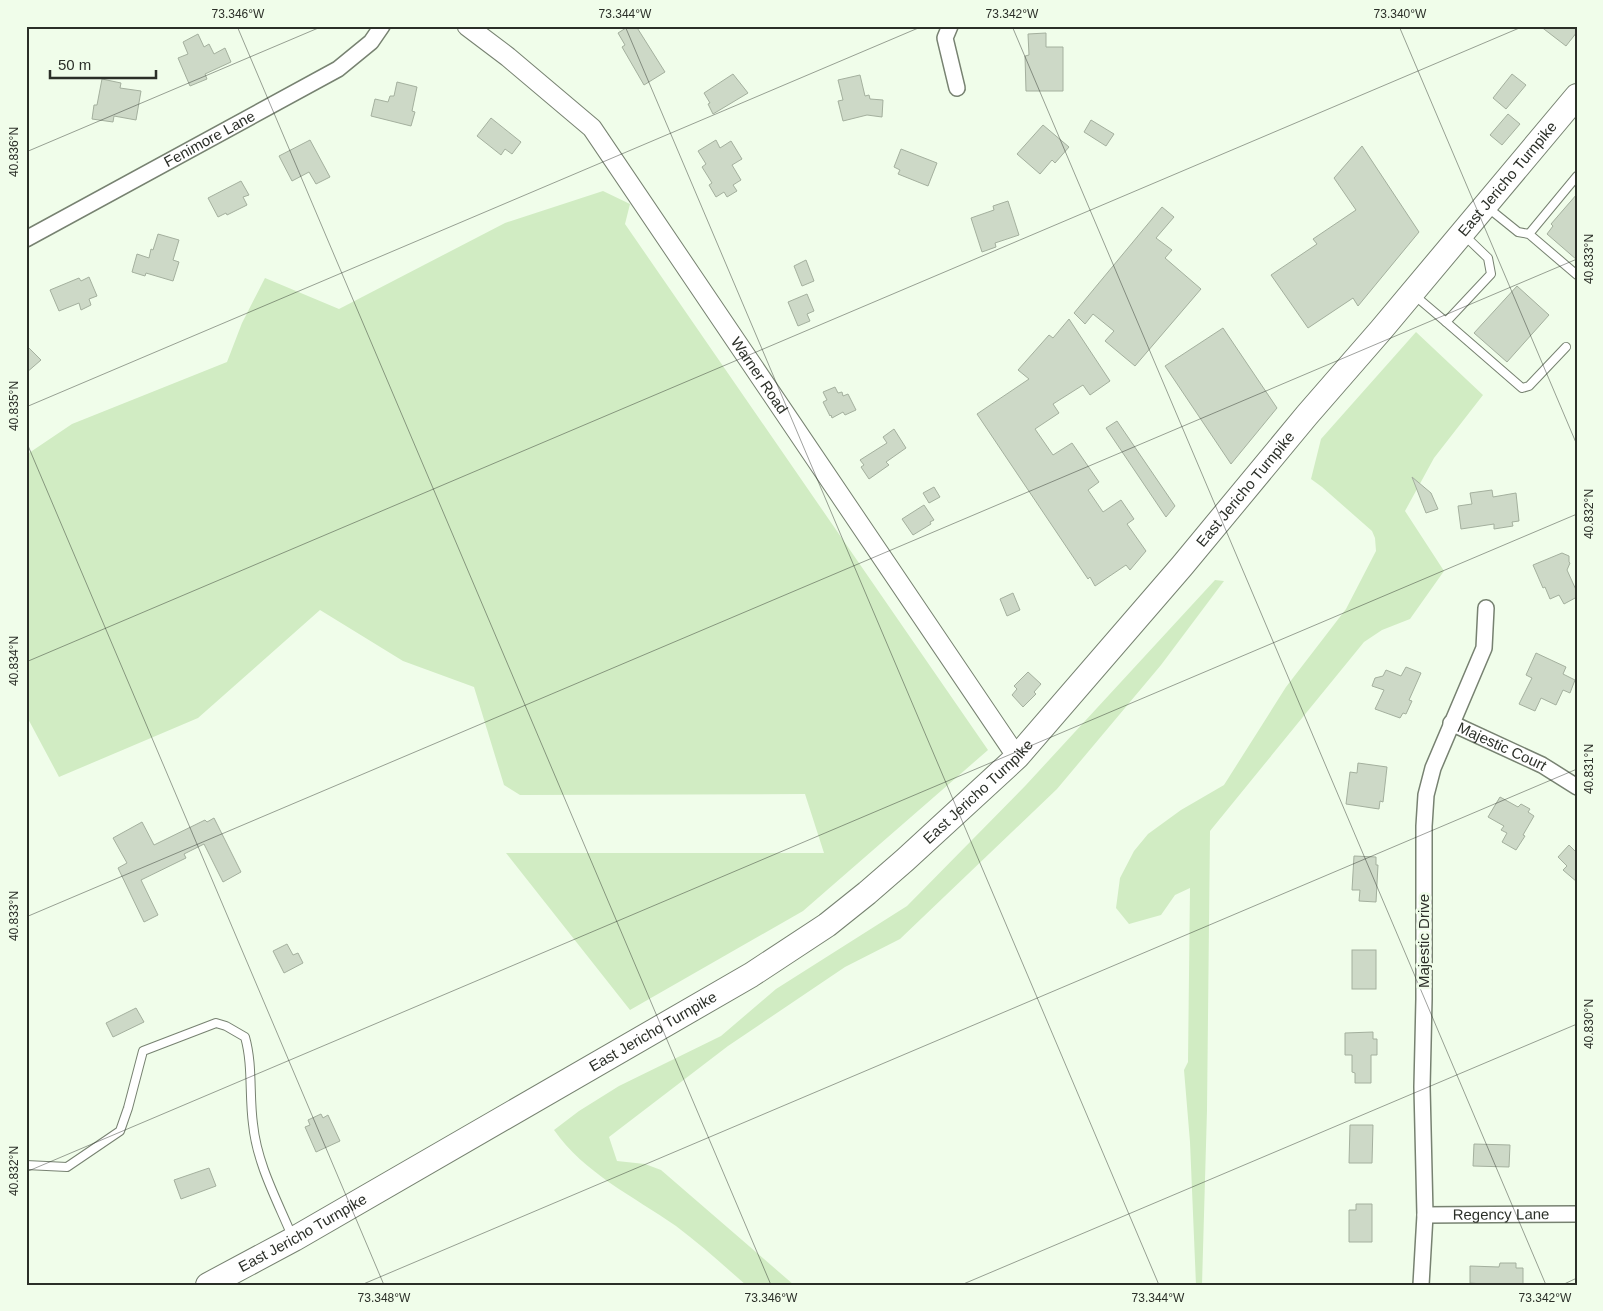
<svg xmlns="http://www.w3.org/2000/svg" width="1603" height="1311" font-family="Helvetica,sans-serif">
	<rect width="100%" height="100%" fill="#f0fdea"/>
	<g fill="#d1ecc3">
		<path d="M603 191 630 204 625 224 988 750 803 911 630 1010 506 853H824L805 794 520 795 504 785 474 687 403 661 320 610 198 718 59 777 26 715V455L72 424 227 362 242 323 265 278 339 309 505 223Z"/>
		<path d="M1416 332 1483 395 1434 458 1405 511 1444 571 1410 619 1382 630 1364 642 1210 831 1207 1110 1202 1285H1196L1190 1142 1184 1070 1188 1062 1190 888 1175 895 1161 915 1129 924 1116 908 1120 878 1134 851 1148 834 1181 810 1224 785 1286 687 1346 609 1376 551 1375 538 1372 531 1322 487 1311 479 1321 439Z"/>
		<path d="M1215 580 1224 581 1161 665 1057 789 900 939 845 967 728 1046 609 1137 617 1161 645 1164 661 1170 794 1285H746C723 1265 700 1244 676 1226 633 1196 584 1173 554 1130L579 1111 619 1086 721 1036 776 989 907 906 1026 785Z"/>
	</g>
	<g fill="#cdd9c7" stroke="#a4b09e">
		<path d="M629 26H636L665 72 644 85 622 47 625 45 618 33Z"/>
		<path d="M1540 26H1577V32L1566 46Z"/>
		<path d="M1046 33V47H1063V91H1026L1025 56 1029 55 1028 34Z"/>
		<path d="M198 34 204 47 209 44 214 54 225 48 231 62 205 74 207 79 190 86 178 58 188 54 183 42Z"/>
		<path d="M733 74 748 93 713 114 708 104 710 103 704 93Z"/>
		<path d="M1512 74 1526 85 1506 109 1493 98Z"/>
		<path d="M860 75 865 96 869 95 870 99 883 100 882 117 867 115 843 121 838 101 843 100 838 80Z"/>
		<path d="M102 79 121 83 120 88 141 91 136 120 114 116 113 122 92 119 94 105H97Z"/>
		<path d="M397 82 417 87 412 111 415 112 411 126 371 116 375 99 388 102 390 96H394Z"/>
		<path d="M1508 114 1520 124 1502 145 1490 135Z"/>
		<path d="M491 118 521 142 512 154 505 149 501 155 477 136Z"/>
		<path d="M1091 120 1114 134 1106 146 1084 132Z"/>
		<path d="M1043 125 1069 147 1055 163 1052 160 1040 174 1017 154Z"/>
		<path d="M310 140 330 177 316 184 309 172 292 181 279 156Z"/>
		<path d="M716 140 720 148 731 141 742 159 732 165 741 180 733 185 737 191 727 197 724 192 716 197 709 185 712 183 702 167 706 164 698 151Z"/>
		<path d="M1362 146 1419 232 1358 306 1353 298 1308 328 1271 275 1317 244 1313 239 1356 210 1334 178Z"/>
		<path d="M901 149 937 163 928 186 898 174 900 170 894 167Z"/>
		<path d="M241 181 249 195 243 197 247 205 227 215 226 213 218 217 208 198Z"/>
		<path d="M1577 194V260L1547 234 1553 226 1551 224Z"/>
		<path d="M1008 201 1019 235 995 243 996 247 982 252 971 218 994 210 993 206Z"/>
		<path d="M1162 207 1174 217 1156 238 1172 250 1165 258 1201 289 1135 366 1105 341 1114 331 1093 314 1085 324 1074 313Z"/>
		<path d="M158 234 179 240 173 260 179 262 173 281 146 273 145 276 132 272 137 254 149 258 151 249 153 250Z"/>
		<path d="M806 260 814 281 802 286 794 266Z"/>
		<path d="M89 277 97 296 89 299 91 305 81 310 79 303 59 311 50 290 79 278 81 281Z"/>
		<path d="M1517 286 1549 315 1507 362 1474 333Z"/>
		<path d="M807 294 814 311 807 314 810 321 798 326 788 302Z"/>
		<path d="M1069 319 1110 381 1090 395 1083 385 1053 404 1059 413 1035 429 1053 455 1072 443 1099 482 1088 490 1103 512 1121 500 1134 519 1127 524 1146 551 1130 570 1126 565 1095 586 1090 577 1088 579 977 414 1029 379 1018 370 1049 335 1053 338Z"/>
		<path d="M1223 328 1277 408 1231 464 1165 366Z"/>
		<path d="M26 345 41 360 26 373Z"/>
		<path d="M835 387 838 393 842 392 843 396 848 394 856 410 845 415 843 412 832 418 831 415 830 416 823 402 827 400 823 392Z"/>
		<path d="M1117 421 1175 506 1166 517 1106 428Z"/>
		<path d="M894 429 906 448 886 462 889 465 869 479 861 467 864 465 860 460 887 443 883 437Z"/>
		<path d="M1412 477 1431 493 1438 509 1426 513Z"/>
		<path d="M934 487 940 497 929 503 923 493Z"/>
		<path d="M1492 490 1493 497 1516 493 1519 521 1512 522 1513 526 1494 529V524L1461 529 1458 506 1472 504 1470 493Z"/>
		<path d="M924 505 934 520 930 522 931 524 913 535 902 519Z"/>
		<path d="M1562 553 1569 556V562L1570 563 1567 570 1577 592V597L1564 604 1559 595 1550 599 1545 587 1543 588 1533 565Z"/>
		<path d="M1013 593 1020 610 1007 616 1000 599Z"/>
		<path d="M1536 653 1566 667 1563 674 1575 680 1570 693 1563 690 1556 705 1541 698 1535 711 1519 704 1532 678 1526 675Z"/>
		<path d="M1406 667 1421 673 1409 700 1412 701 1406 714 1403 713 1400 718 1375 709 1384 690 1372 686 1375 678 1383 676 1386 670 1401 676Z"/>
		<path d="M1028 672 1041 684 1034 692 1036 694 1023 707 1012 695 1017 689 1014 686Z"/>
		<path d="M1358 763 1387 767 1383 802 1380 801 1379 809 1346 804 1350 772 1357 773Z"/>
		<path d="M1500 797 1518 807 1521 804 1530 809 1528 812 1534 816 1523 835 1525 836 1516 850 1502 842 1507 833 1501 830 1504 826 1488 817Z"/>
		<path d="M214 818 241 872 223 882 204 844 184 854 186 858 141 880 158 915 144 922 118 868 127 863 113 838 142 822 154 845 205 820 207 822Z"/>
		<path d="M1569 845 1577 853V882L1563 870 1567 866 1558 857Z"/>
		<path d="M1354 856 1376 857V865H1378L1376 902 1359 901 1360 890H1352Z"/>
		<path d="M287 944 293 955 298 953 303 963 284 973 273 951Z"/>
		<rect x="1352" y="950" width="24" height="39"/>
		<path d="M136 1008 144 1022 113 1037 106 1023Z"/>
		<path d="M1373 1032V1039H1377V1055H1371V1083H1355V1073L1352 1072V1055H1345V1033Z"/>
		<path d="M321 1114 323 1118 328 1115 340 1141 316 1152 305 1127 310 1125 308 1120Z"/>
		<path d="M1350 1125H1373L1372 1163H1349Z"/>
		<path d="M1474 1144 1510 1145 1509 1167 1473 1166Z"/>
		<path d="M209 1168 216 1186 181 1199 174 1180Z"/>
		<path d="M1356 1204H1372V1242H1349V1210H1356Z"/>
		<path d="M1500 1263H1516V1268H1523V1285H1482V1284L1470 1283V1266L1499 1267Z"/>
	</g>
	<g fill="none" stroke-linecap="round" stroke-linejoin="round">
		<g stroke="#778271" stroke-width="10">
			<g id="service">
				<path d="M1487 207 1518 232 1529 234 1577 275"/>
				<path d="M1529 234 1577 176"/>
				<path d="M1413 294 1446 322 1491 274 1488 258 1464 235"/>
				<path d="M1446 322 1522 388 1529 386 1566 347"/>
				<path d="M26 1165 67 1167 120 1131 128 1108 143 1051 216 1023 226 1026 245 1037C253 1065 249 1095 253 1124 257 1164 277 1200 292 1236"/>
			</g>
		</g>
		<g stroke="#778271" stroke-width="18">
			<g id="minor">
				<path d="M950 26 945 38 957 88"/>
				<path id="s1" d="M26 239 338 69 371 42 382 26"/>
				<path id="s2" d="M1451 723 1542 765 1577 787"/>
				<path id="s3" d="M1425 1215 1577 1214"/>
				<path d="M1421 1285 1425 1215 1422 1087 1424 999V826L1426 795 1433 768 1484 648 1486 608"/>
			</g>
		</g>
		<g stroke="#778271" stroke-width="21">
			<g id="tertiary">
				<path id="s4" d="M467 26 508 57 592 128 1017 757"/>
			</g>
		</g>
		<g stroke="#778271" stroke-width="26">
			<g id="primary">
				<path id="s5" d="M208 1285 294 1239 751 975 827 925 867 893 905 860 1017 757 1182 566 1307 415 1381 330 1577 96"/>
			</g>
		</g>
		<use href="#service" stroke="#fff" stroke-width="8"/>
		<use href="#minor" stroke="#fff" stroke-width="15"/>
		<use href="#tertiary" stroke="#fff" stroke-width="19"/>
		<use href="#primary" stroke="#fff" stroke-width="24"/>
	</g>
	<path fill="none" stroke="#2b2f28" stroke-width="1" stroke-opacity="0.45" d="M237 26 771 1285M625 26 1159 1285M1012 26 1546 1285M1399 26 1577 445M26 152 323 26M26 407 923 26M26 441 384 1285M26 662 1524 26M26 917 1577 259M26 1172 1577 514M361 1285 1577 769M961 1285 1577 1024M1562 1285 1577 1278"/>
	<g text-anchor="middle" stroke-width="5" stroke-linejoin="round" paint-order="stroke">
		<g font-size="15" fill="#2b2f28" stroke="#f0fdea">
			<text dy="5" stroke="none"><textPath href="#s1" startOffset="209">Fenimore Lane</textPath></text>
			<text dy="5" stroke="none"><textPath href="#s5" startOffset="1728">East Jericho Turnpike</textPath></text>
			<text dy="5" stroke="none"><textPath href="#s4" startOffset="460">Warner Road</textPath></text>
			<text dy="5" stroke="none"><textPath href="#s5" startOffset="1322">East Jericho Turnpike</textPath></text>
			<text dy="5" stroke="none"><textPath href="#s2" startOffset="56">Majestic Court</textPath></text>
			<text dy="5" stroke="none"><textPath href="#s5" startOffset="918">East Jericho Turnpike</textPath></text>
			<text transform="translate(1424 941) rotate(-90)" y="5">Majestic Drive</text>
			<text dy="5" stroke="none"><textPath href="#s5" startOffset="512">East Jericho Turnpike</textPath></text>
			<text dy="5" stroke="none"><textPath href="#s3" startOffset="76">Regency Lane</textPath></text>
			<text dy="5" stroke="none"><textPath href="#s5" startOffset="108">East Jericho Turnpike</textPath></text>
		</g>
	</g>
	<rect width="1603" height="1311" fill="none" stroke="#f0fdea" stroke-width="55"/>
	<path d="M50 70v8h106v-8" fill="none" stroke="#2b2f28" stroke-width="2.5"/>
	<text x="58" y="70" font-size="15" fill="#2b2f28" stroke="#f0fdea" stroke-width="4" paint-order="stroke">50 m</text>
	<rect x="28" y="28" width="1548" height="1256" fill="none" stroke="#2b2f28" stroke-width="2"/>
	<g font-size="12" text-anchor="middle" fill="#2b2f28">
		<text x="238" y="18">73.346°W</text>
		<text x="625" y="18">73.344°W</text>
		<text x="1012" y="18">73.342°W</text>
		<text x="1400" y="18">73.340°W</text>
		<text transform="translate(14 152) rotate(-90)" y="4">40.836°N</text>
		<text transform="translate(1589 259) rotate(-90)" y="4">40.833°N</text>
		<text transform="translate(14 406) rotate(-90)" y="4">40.835°N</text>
		<text transform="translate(1589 514) rotate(-90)" y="4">40.832°N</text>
		<text transform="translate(14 661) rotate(-90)" y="4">40.834°N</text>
		<text transform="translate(1589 769) rotate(-90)" y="4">40.831°N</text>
		<text transform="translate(14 916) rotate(-90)" y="4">40.833°N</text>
		<text transform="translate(1589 1024) rotate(-90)" y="4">40.830°N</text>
		<text transform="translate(14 1171) rotate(-90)" y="4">40.832°N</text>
		<text x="384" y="1302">73.348°W</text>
		<text x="771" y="1302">73.346°W</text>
		<text x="1158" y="1302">73.344°W</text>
		<text x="1545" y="1302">73.342°W</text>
	</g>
</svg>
